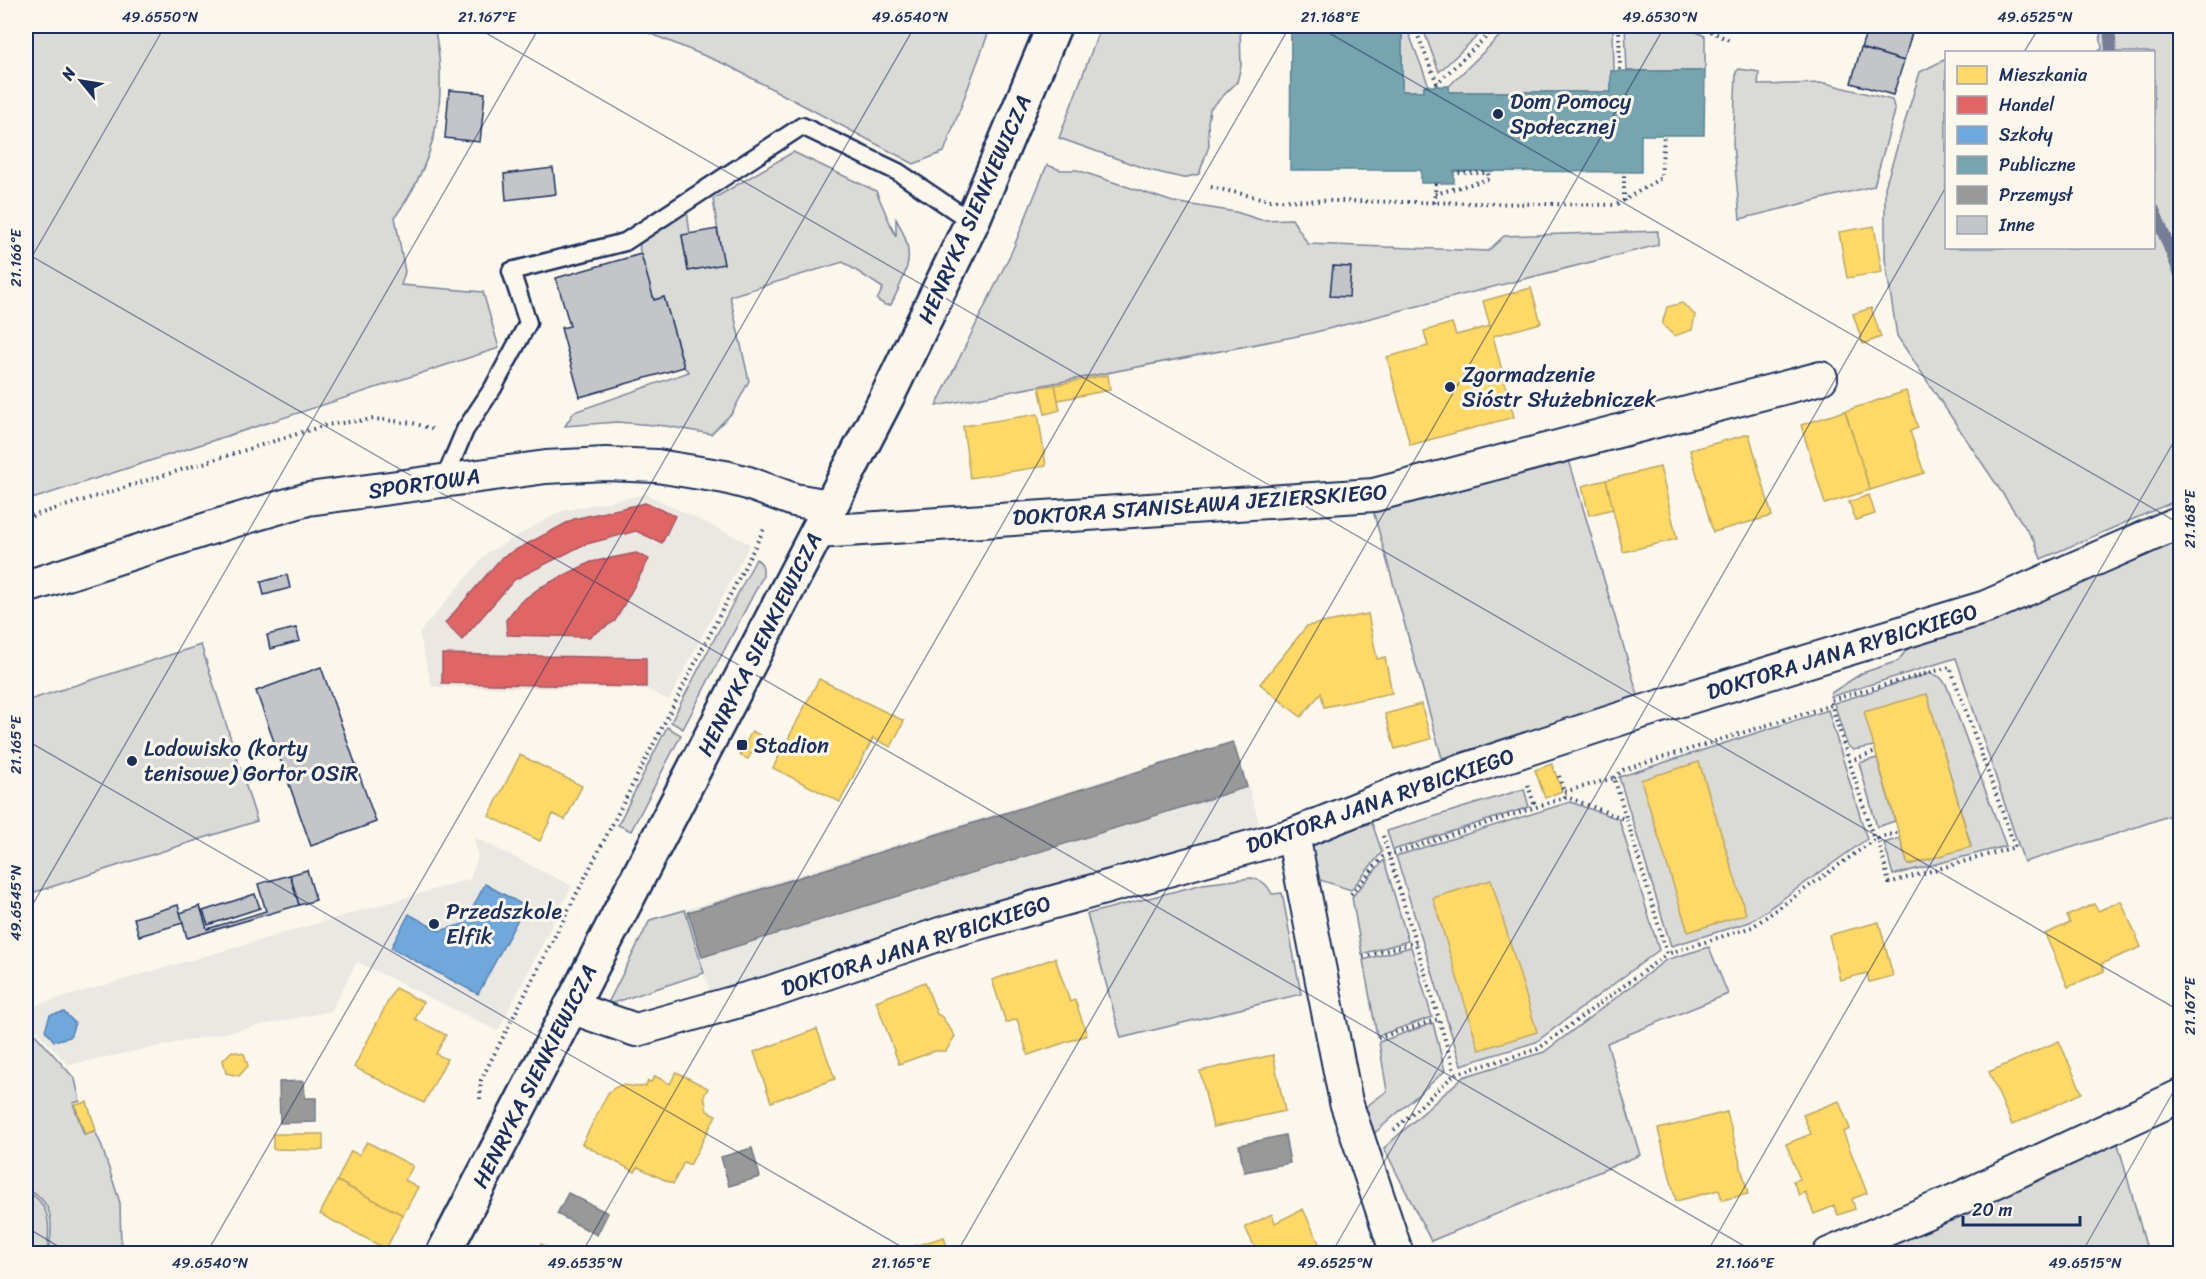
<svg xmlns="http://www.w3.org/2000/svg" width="2206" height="1279" font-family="Sriracha,sans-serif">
	<rect width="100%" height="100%" fill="#fbf7ec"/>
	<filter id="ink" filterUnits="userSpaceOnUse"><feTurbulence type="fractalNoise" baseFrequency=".0167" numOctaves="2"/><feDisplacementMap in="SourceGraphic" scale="12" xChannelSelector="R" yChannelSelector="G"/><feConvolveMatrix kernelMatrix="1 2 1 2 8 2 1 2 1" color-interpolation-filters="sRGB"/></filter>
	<g filter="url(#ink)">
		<g fill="#eae8e2">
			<path d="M646 494 750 544 669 700 646 689 432 687 419 633 487 553 561 511Z"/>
			<path d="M1234 740 1260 825 710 993 685 910Z"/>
			<path d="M474 837 572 886 498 1031 357 962 331 1011 68 1065 26 1019V1008L470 879 478 857Z"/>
		</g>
		<g fill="#dadad7" stroke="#7a849a" stroke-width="1.5">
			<path d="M26 26H434C449 96 438 159 395 217L405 272 401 285 483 292 499 348 26 501Z"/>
			<path d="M632 26H991L944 152 914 164 727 65Z"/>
			<path d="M1101 26H1240L1241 66 1237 82 1210 109 1208 123 1209 146 1199 174 1183 178 1149 170 1059 138Z"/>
			<path d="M1402 26H1406L1429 86H1424V91H1402Z"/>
			<path d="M1422 26H1488L1439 72Z"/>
			<path d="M1510 26H1613L1614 71H1612L1611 92H1449V86Z"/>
			<path d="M1625 26H1684L1705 36V71H1627Z"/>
			<path d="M2099 26H2180V499L2041 559 2035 542 1897 336 1885 259V187L1920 72 1946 59V248H2154V52H2096L2102 49Z"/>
			<path d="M1739 69 1759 72 1758 85 1825 83 1892 100 1895 111 1874 186 1740 219 1733 144 1736 72Z"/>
			<path d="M793 152 876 191 896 237V219C918 255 907 270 891 305H885L877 300 883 288 843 262 730 296 749 381 732 413 711 434 666 426 617 422 565 426 574 412 689 372 684 367 664 297 654 300C650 287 637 255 640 244 642 233 677 217 687 211L690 234 682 236 688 270 723 264 713 199Z"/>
			<path d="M1047 165 1061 170H1077L1173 202 1236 212 1261 220 1292 219 1308 244 1488 251 1504 236 1658 231V245L1308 334 936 406 1012 251Z"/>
			<path d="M1569 460 1639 699 1442 758 1372 507Z"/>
			<path d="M2180 541V812L2119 833 2024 862 1956 658 1830 697 1831 693 1862 673 1898 661 1913 641 2053 596Z"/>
			<path d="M756 559C764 564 763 567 763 576L683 729 671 722Z"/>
			<path d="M201 645 257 821 26 895V701Z"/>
			<path d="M1931 673 1940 677 1946 684 2006 846 1893 875 1884 843 1900 838 1908 865 1971 846 1927 695 1874 746 1853 750 1847 745 1834 703Z"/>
			<path d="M1828 710 1867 839 1750 922 1671 946 1619 777Z"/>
			<path d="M667 727 681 735 631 831 618 825Z"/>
			<path d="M1877 758 1895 821 1877 827 1859 763Z"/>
			<path d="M1524 789 1529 807 1393 850 1387 831Z"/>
			<path d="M1570 802 1619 819 1659 950 1536 1042 1461 1065 1396 856Z"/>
			<path d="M1372 823 1382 852 1351 890 1317 879 1312 842Z"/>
			<path d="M1384 860 1408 941 1362 954 1352 897Z"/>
			<path d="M1251 878C1262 880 1267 884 1272 894L1282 893 1301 994 1121 1038 1087 914 1203 884Z"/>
			<path d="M685 910 704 973 607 1005 650 920Z"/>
			<path d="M1411 947 1432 1017 1377 1036 1363 960Z"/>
			<path d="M1709 947 1728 994 1607 1043 1640 1155 1431 1241 1384 1148 1463 1077 1544 1052 1666 960Z"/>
			<path d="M1433 1023 1445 1071 1369 1138 1360 1111 1387 1091 1379 1042Z"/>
			<path d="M26 1024 75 1079 80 1101 73 1103 84 1134 95 1131 101 1144 120 1203 121 1249 124 1253H49C52 1225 56 1202 26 1189Z"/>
			<path d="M2115 1133 2148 1253 1856 1254Z"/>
			<path d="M26 1192C52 1202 50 1229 47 1253H26Z"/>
		</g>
		<g fill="#ffd966" stroke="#bba664" stroke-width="1.5">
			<rect x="1982" y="26" width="69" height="5"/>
			<path d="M1874 226 1882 272 1847 278 1839 232Z"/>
			<path d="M1531 288 1541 323 1493 336 1514 417 1410 445 1387 357 1428 346 1424 331 1452 323 1456 335 1490 326 1483 301Z"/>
			<path d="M1682 303 1695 315 1692 330 1674 336 1662 324 1667 307Z"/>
			<path d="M1871 308 1881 337 1863 344 1853 314Z"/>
			<path d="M1108 375 1110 390 1058 400 1055 385Z"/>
			<path d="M1055 385 1060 410 1045 414 1039 387Z"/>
			<path d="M1906 391 1918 428 1910 431 1924 473 1870 490 1845 411Z"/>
			<path d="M1845 411 1870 490 1825 504 1801 425Z"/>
			<path d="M1038 414 1046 466 970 478 963 426Z"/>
			<path d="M1749 434 1772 516 1713 532 1690 450Z"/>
			<path d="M1660 467 1677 539 1623 552 1606 480Z"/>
			<path d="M1606 480 1613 509 1589 515 1582 486Z"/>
			<path d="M1869 495 1875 514 1856 520 1849 502Z"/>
			<path d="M1368 614 1377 659 1385 657 1392 693 1324 707 1321 693 1301 717 1260 684 1307 626Z"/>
			<path d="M819 679 904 721 891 747 873 738 840 802 773 768Z"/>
			<path d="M1927 694 1971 847 1908 865 1864 712Z"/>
			<path d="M1421 704 1431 739 1395 749 1385 714Z"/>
			<path d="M752 731 761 736 748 759 740 755Z"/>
			<path d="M520 755 582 786 565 820 553 814 540 841 489 816Z"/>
			<path d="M1699 762 1746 914 1688 932 1641 780Z"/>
			<path d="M1552 764 1562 791 1545 798 1535 770Z"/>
			<path d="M1491 880 1537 1032 1479 1050 1433 898Z"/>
			<path d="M2121 901 2141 947 2101 964 2104 971 2068 987 2045 934 2070 923 2067 916 2094 904 2098 911Z"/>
			<path d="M1879 922 1893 976 1869 982 1867 973 1840 980 1829 935Z"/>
			<path d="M1055 958 1070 1002 1075 1000 1087 1035 1028 1055 1017 1019 1006 1023 992 980Z"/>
			<path d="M925 982 937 1014 942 1017 955 1036 946 1051H935L899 1064 876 1001Z"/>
			<path d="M395 988 423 1002 415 1019 446 1035 436 1054 447 1059 424 1103 354 1067Z"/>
			<path d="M817 1029 835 1079 771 1102 754 1052Z"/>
			<path d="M2059 1041 2082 1093 2012 1125 1989 1072Z"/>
			<path d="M232 1051 244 1054 248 1066 239 1076 226 1073 223 1060Z"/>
			<path d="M1273 1055 1285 1111 1213 1127 1200 1071Z"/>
			<path d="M676 1072 708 1088 704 1096 707 1111 716 1115 690 1165 684 1162 673 1184 638 1167 635 1172 582 1144 608 1093 614 1088 622 1085 639 1087 646 1086 648 1081 651 1082 655 1076 670 1084Z"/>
			<path d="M1839 1101 1850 1129 1843 1132 1867 1193 1852 1199 1855 1209 1838 1215 1834 1206 1814 1214 1805 1192 1799 1195 1793 1181 1800 1179 1786 1144 1811 1134 1803 1115Z"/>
			<path d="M87 1102 96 1130 85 1134 75 1105Z"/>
			<path d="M1727 1112 1748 1194 1722 1200 1719 1190 1676 1201 1658 1129Z"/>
			<path d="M273 1134H323V1150L273 1149Z"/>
			<path d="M367 1142 413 1166 405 1180 418 1187 403 1215 337 1181 351 1151 359 1155Z"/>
			<path d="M337 1181 403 1215 386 1249 320 1214Z"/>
			<path d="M1303 1209 1324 1254H1258L1245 1227 1272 1214 1275 1223Z"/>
			<path d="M944 1237 949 1254H889Z"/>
			<path d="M541 1244 559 1254H536Z"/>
		</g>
		<g fill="#e06666" stroke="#a55664" stroke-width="1.5">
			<path d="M645 503 675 516 662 543 636 531 583 545 514 580 462 640 445 623 502 557 574 519Z"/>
			<path d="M636 553 649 559 615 621 589 637 507 635 506 620 519 603 541 587 591 562Z"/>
			<path d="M442 654 646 658V687L442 683Z"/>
		</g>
		<g fill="#6fa8dc" stroke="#5684b6" stroke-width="1.5">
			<path d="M485 884 525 906 478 994 391 948 409 914 439 931 464 924Z"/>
			<path d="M64 1012 75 1023 70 1037 54 1041 45 1030 50 1015Z"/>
		</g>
		<path fill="#76a5af" stroke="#5b8297" stroke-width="1.5" d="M1291 26H1402V91H1424V86H1449V92H1611V71H1705L1704 135H1641V172L1454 171V183H1421V170H1290Z"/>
		<g fill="#999" stroke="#737987" stroke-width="1.5">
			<path d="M1233 742 1247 787 702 957 688 912Z"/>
			<path d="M304 1081 305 1098H316V1122L280 1123 279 1082Z"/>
			<path d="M1285 1135 1290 1163 1244 1172 1239 1145Z"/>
			<path d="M752 1148 760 1177 729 1186 721 1157Z"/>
			<path d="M568 1193 608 1213 597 1235 557 1214Z"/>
		</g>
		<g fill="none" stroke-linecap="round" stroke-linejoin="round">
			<g stroke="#747e96" stroke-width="12">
				<path d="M2109 26 2111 52"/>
				<path d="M2154 210 2180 274"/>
			</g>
		</g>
		<g fill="#c3c5c9" stroke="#1b2f5e" stroke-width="1.5">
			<path d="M1868 26H1914L1904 61 1861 48Z"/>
			<path d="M1861 48 1904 61 1893 95 1851 83Z"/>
			<path d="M449 90 485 93 480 142 445 138Z"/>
			<path d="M553 168 556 194 506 200 504 174Z"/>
			<path d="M717 229 724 264 688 271 682 235Z"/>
			<path d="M641 254 654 300 664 297 684 367 580 397 561 328 570 326 556 278Z"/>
			<path d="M1333 266 1351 267 1349 297 1330 296Z"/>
			<path d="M287 575 290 588 264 595 261 582Z"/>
			<path d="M296 628 300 641 270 649 267 635Z"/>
			<path d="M321 667 376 822 311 846 256 691Z"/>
			<path d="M307 870 316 900 299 905 290 875Z"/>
			<path d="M290 875 299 905 187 938 180 913 200 906 207 929 266 911 258 884Z"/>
			<path d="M255 894 260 908 208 925 203 911Z"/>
			<path d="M178 905 183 923 139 936 134 918Z"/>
		</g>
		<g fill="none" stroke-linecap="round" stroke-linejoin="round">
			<g stroke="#1b2f5e" stroke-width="21">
				<path id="lane" d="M444 480 465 430 493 388 528 323 511 271 625 242 802 126 898 172 972 222"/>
			</g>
			<g stroke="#1b2f5e" stroke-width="36">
				<g id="street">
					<path d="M817 532 1374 495 1821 378"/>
					<path d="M26 587 223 524 308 499 546 467 606 464 657 466 725 477 748 483 794 500 830 506"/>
					<path d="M1293 835 1346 1102 1397 1254"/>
					<path d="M570 1007 636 1030 771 992 943 933 1293 835 1401 791 1549 742 1635 714 1986 607 2180 522"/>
					<path d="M1829 1254 1956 1200 2180 1096"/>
				</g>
			</g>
			<g stroke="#1b2f5e" stroke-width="38">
				<path id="secondary" d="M443 1254 887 397 972 222 1054 26"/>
			</g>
			<g stroke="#1b2f5e" stroke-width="4" stroke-dasharray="1.5 4.5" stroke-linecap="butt">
				<path d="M1414 26 1437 83 1498 26"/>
				<path d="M1619 26 1620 71"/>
				<path d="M1700 26 1731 41"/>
				<path d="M1211 187 1269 200 1616 205 1661 178 1664 135"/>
				<path d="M1435 194 1489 179 1488 173H1454"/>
				<path d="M1624 201V172"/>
				<path d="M1434 203 1436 183"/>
				<path d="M26 518 326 425 374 419 413 423 435 430"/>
				<path d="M1849 761 1876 752"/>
				<path d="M1559 776 1564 792"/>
				<path d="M1614 778 1623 770 1832 705"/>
				<path d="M1528 785 1535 807"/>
				<path d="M1565 797 1564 792 1614 778 1627 820"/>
				<path d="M1383 836 1439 1019"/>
				<path d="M1878 838 1899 832"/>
				<path d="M1351 894 1383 857 1567 797 1627 820 1667 954 1752 927 1874 840 1830 700 1950 667 2015 847 1889 883 1878 838 1874 840"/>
				<path d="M1363 957 1416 942"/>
				<path d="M1378 1038 1439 1019 1455 1074"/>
				<path d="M480 1099 481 1080 765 527"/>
				<path d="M1394 1130 1455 1074 1538 1049 1667 954"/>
			</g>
			<use href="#lane" stroke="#fbf7ec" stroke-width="16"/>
			<use href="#street" stroke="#fbf7ec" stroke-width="32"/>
			<use href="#secondary" stroke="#fbf7ec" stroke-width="33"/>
		</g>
	</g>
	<path fill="none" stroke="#1b2f5e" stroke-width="1.5" stroke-opacity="0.45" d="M474 26 2180 1011M1317 26 2180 524M2161 26 2180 37M2024 52 2040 26M26 253 1758 1254M26 267 165 26M26 740 914 1254M26 916 540 26M26 1227 71 1254M206 1254 915 26M581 1254 1290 26M956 1254 1665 26M1331 1254 1946 187M1706 1254 2180 431M2081 1254 2180 1080"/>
	<g fill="#1b2f5e" stroke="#fbf7ec" stroke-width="2">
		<circle cx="1498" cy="114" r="6"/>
		<circle cx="1450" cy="387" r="6"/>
		<rect x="736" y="739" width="12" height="12" rx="3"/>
		<circle cx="132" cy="761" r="6"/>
		<circle cx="434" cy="924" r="6"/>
	</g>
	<g text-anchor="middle" stroke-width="6" stroke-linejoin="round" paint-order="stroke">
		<g font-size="22" fill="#1b2f5e" stroke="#fbf7ec" text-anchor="start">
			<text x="1510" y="109">Dom Pomocy<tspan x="1510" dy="25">Społecznej</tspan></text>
			<text x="1462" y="382">Zgormadzenie<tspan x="1462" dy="25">Sióstr Służebniczek</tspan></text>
			<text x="754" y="753">Stadion</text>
			<text x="144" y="756">Lodowisko (korty<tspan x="144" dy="25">tenisowe) Gortor OSiR</tspan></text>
			<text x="446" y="919">Przedszkole<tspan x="446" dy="25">Elfik</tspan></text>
		</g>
		<g font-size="22" fill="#1b2f5e" stroke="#fbf7ec">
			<text transform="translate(974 209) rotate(-66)" y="8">HENRYKA SIENKIEWICZA</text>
			<text transform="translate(424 483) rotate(-8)" y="8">SPORTOWA</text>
			<text transform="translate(1200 504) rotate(-4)" y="8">DOKTORA STANISŁAWA JEZIERSKIEGO</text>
			<text transform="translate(759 644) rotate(-63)" y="8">HENRYKA SIENKIEWICZA</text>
			<text transform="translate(1842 651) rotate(-17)" y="8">DOKTORA JANA RYBICKIEGO</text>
			<text transform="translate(1380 800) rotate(-19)" y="8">DOKTORA JANA RYBICKIEGO</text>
			<text transform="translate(916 945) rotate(-18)" y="8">DOKTORA JANA RYBICKIEGO</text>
			<text transform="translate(534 1076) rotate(-63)" y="8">HENRYKA SIENKIEWICZA</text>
		</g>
	</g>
	<rect width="2206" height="1279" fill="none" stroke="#fbf7ec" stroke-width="66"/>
	<rect x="1945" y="51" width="210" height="198" fill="#fbf7ec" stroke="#a1a7b3" stroke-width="1.5"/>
	<rect x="1957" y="66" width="30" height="18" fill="#ffd966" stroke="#a1a7b3" stroke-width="1.5"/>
	<text x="1999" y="81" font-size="18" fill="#1b2f5e">Mieszkania</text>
	<rect x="1957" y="96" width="30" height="18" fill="#e06666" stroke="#a1a7b3" stroke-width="1.5"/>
	<text x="1999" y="111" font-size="18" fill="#1b2f5e">Handel</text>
	<rect x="1957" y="126" width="30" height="18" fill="#6fa8dc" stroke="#a1a7b3" stroke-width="1.5"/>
	<text x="1999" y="141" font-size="18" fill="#1b2f5e">Szkoły</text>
	<rect x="1957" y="156" width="30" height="18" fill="#76a5af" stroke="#a1a7b3" stroke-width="1.5"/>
	<text x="1999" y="171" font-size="18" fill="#1b2f5e">Publiczne</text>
	<rect x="1957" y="186" width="30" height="18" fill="#999999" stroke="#a1a7b3" stroke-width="1.5"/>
	<text x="1999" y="201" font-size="18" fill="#1b2f5e">Przemysł</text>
	<rect x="1957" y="216" width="30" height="18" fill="#c3c5c9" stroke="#a1a7b3" stroke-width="1.5"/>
	<text x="1999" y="231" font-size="18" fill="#1b2f5e">Inne</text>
	<g transform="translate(81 81) rotate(300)" stroke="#fbf7ec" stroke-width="4.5" paint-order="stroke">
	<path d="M0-4.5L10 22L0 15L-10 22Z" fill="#1b2f5e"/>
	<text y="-9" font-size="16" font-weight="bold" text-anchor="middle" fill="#1b2f5e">N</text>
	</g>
	<path d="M1963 1216v9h117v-9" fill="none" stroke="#1b2f5e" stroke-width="3"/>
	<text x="1972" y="1216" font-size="18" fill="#1b2f5e" stroke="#fbf7ec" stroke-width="4.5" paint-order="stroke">20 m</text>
	<rect x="33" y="33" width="2140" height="1213" fill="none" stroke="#1b2f5e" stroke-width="2"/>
	<g font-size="15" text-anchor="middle" fill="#1b2f5e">
		<text x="160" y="22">49.6550°N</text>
		<text x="487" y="22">21.167°E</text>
		<text x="910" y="22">49.6540°N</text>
		<text x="1330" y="22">21.168°E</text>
		<text x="1660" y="22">49.6530°N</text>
		<text x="2035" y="22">49.6525°N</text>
		<text transform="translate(16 258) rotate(-90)" y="5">21.166°E</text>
		<text transform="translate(2190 519) rotate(-90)" y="5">21.168°E</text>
		<text transform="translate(16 745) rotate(-90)" y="5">21.165°E</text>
		<text transform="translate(16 903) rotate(-90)" y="5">49.6545°N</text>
		<text transform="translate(2190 1006) rotate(-90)" y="5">21.167°E</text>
		<text x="210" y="1268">49.6540°N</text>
		<text x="585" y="1268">49.6535°N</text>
		<text x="901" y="1268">21.165°E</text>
		<text x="1335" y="1268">49.6525°N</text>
		<text x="1745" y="1268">21.166°E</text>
		<text x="2085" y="1268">49.6515°N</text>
	</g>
</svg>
